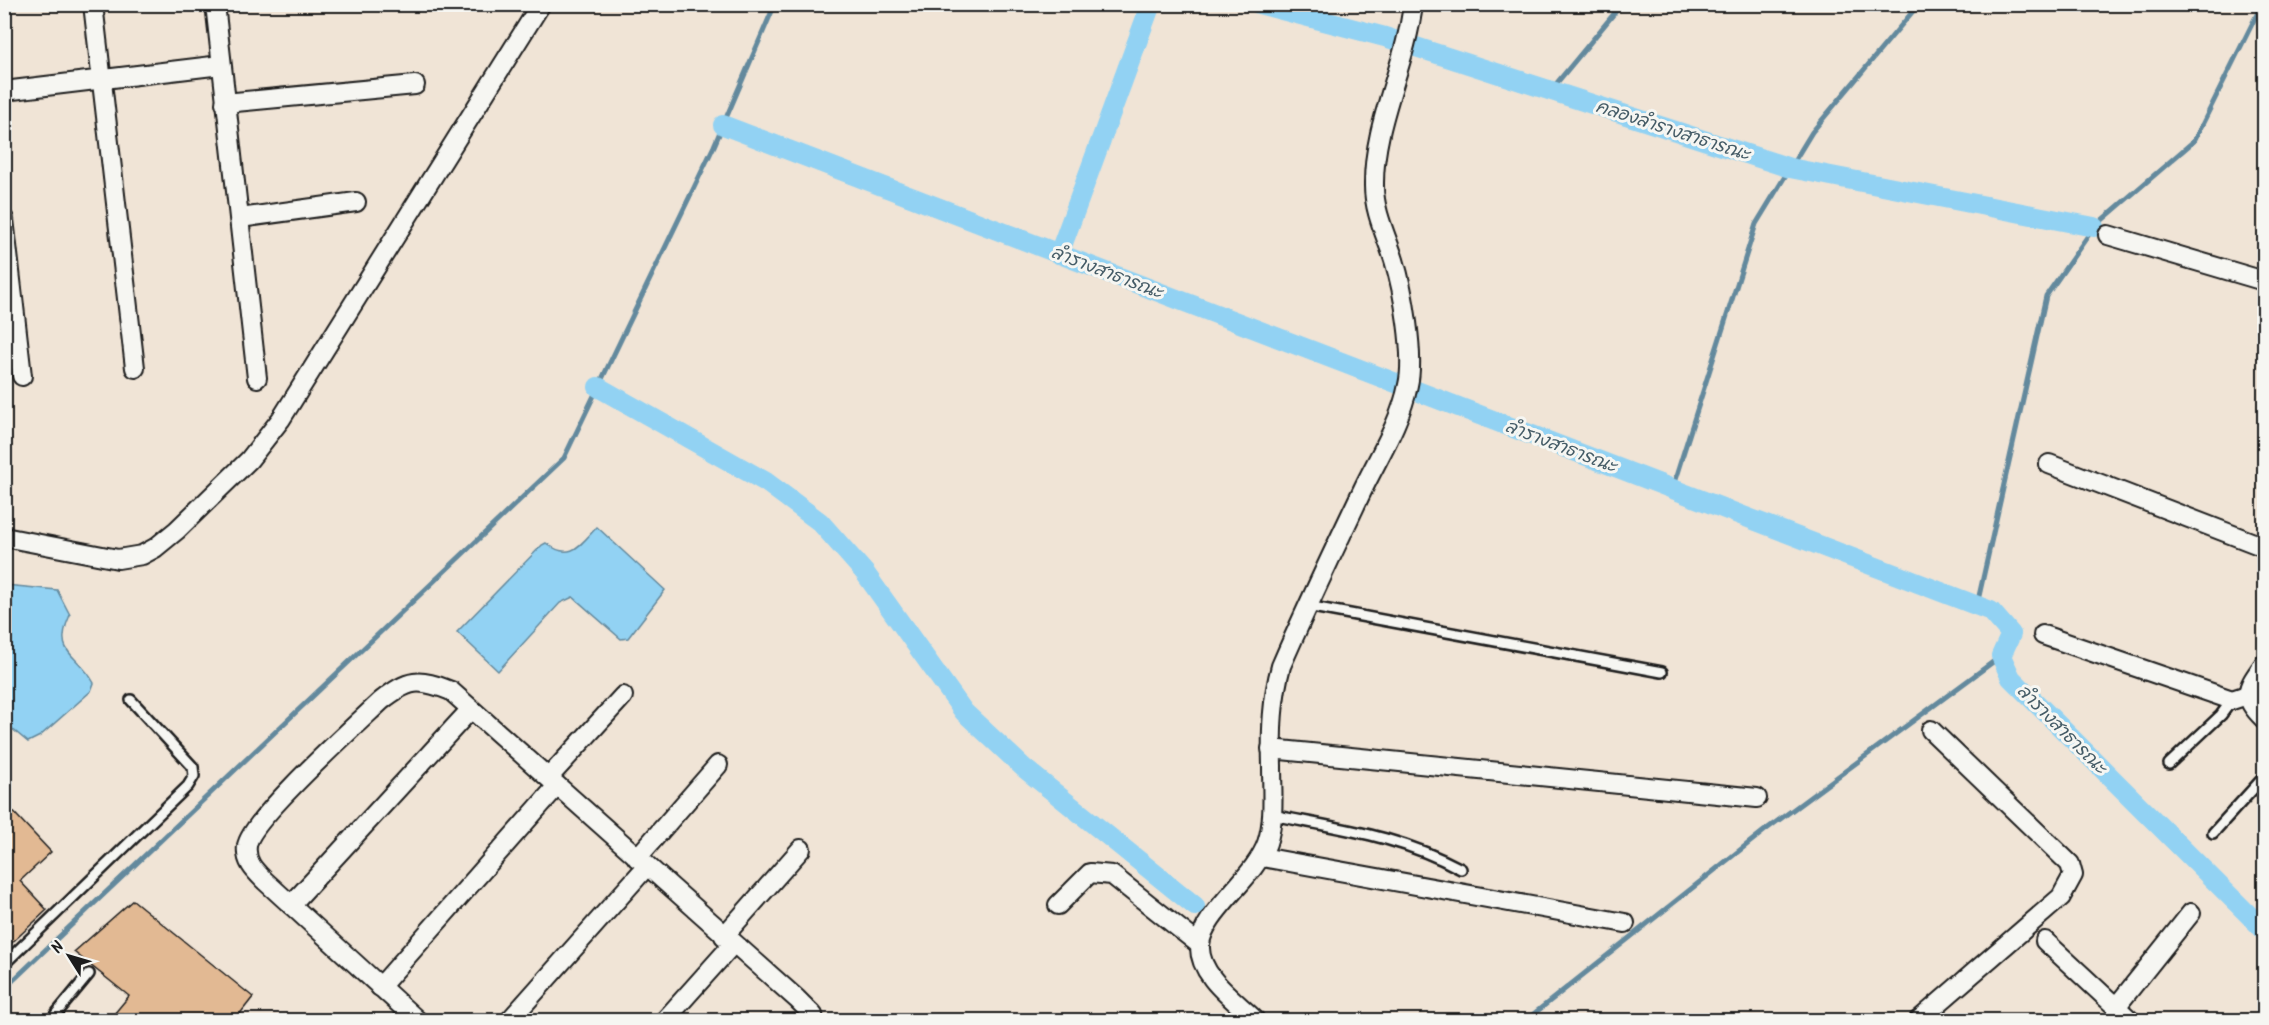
<svg xmlns="http://www.w3.org/2000/svg" width="2269" height="1025" font-family="Kalam,'Playpen Sans Thai',sans-serif">
	<rect width="100%" height="100%" fill="#f0e4d6"/>
	<filter id="ink" filterUnits="userSpaceOnUse"><feTurbulence type="fractalNoise" baseFrequency=".0167" numOctaves="2"/><feDisplacementMap in="SourceGraphic" scale="12" xChannelSelector="R" yChannelSelector="G"/><feConvolveMatrix kernelMatrix="1 2 1 2 8 2 1 2 1" color-interpolation-filters="sRGB"/></filter>
	<g filter="url(#ink)">
		<g fill="#92d2f3" stroke="#63899d" stroke-width="1.5">
			<path d="M597 527 665 590 628 638 621 639 573 597 560 603 498 671 457 632 542 545 546 543C571 562 580 545 597 527Z"/>
			<path d="M5 585 57 590 70 615C52 655 77 652 94 683L91 691 40 736 28 742 5 723Z"/>
		</g>
		<g fill="none" stroke-linecap="round" stroke-linejoin="round">
			<g stroke="#63899d" stroke-width="5">
				<path d="M1551 90 1622 4"/>
				<path d="M1672 489 1756 224 1812 132 1919 4"/>
				<path d="M1977 605 2046 296 2094 227 2194 141 2262 4"/>
				<path d="M4 989 564 458 714 146 775 4"/>
				<path d="M1526 1020 1764 831 2001 656"/>
			</g>
			<g stroke="#92d2f3" stroke-width="20">
				<path d="M1259 4 1385 37 1790 168 2094 227"/>
				<path d="M723 125 1991 611 2011 634 2001 656 2011 678 2264 930"/>
				<path d="M1059 254 1151 4"/>
				<path d="M598 387 766 482 820 522 865 573 964 712 1024 768 1195 906"/>
			</g>
		</g>
		<g fill="#e2b993" stroke="#1c1c1c" stroke-width="1.5">
			<path d="M4 802 51 852 20 881 47 910 4 950Z"/>
			<path d="M133 900 253 997 235 1020H109L129 996 74 952Z"/>
		</g>
		<g fill="none" stroke-linecap="round" stroke-linejoin="round">
			<g stroke="#1c1c1c" stroke-width="14">
				<g id="lane">
					<path d="M1307 606 1662 672"/>
					<path d="M2169 764 2221 715 2232 700"/>
					<path d="M1272 815C1341 829 1398 835 1461 869"/>
					<path d="M2213 833 2264 777"/>
					<path d="M4 964 188 786 194 776 193 767 131 700"/>
					<path d="M51 1020 89 974"/>
				</g>
			</g>
			<g stroke="#1c1c1c" stroke-width="22">
				<g id="street">
					<path d="M93 4 135 368"/>
					<path d="M215 4 257 378"/>
					<path d="M4 91 221 65"/>
					<path d="M225 103 415 85"/>
					<path d="M240 218 356 202"/>
					<path d="M4 219 22 376"/>
					<path d="M2108 235 2264 281"/>
					<path d="M2049 464 2264 547"/>
					<path d="M4 537 118 559 142 555 155 548 177 530 249 460 281 419 541 4"/>
					<path d="M2043 635 2232 700 2247 695"/>
					<path d="M2264 664C2247 688 2240 696 2264 719"/>
					<path d="M1271 749 1757 798"/>
					<path d="M549 777 623 696"/>
					<path d="M1262 857 1625 923"/>
					<path d="M637 858 718 765"/>
					<path d="M291 905 471 709"/>
					<path d="M1058 905 1090 873 1112 875 1200 945"/>
					<path d="M724 936 801 849"/>
					<path d="M2045 941 2130 1020"/>
					<path d="M380 987 557 786"/>
					<path d="M2116 1007 2191 913"/>
					<path d="M417 1020 265 881C255 871 245 862 247 846 249 821 357 724 381 701 409 679 418 678 451 691L797 999 813 1015 814 1020"/>
					<path d="M510 1020 647 866"/>
					<path d="M665 1020 733 944"/>
					<path d="M1255 1020C1236 1001 1198 976 1200 945 1202 913 1255 878 1267 843 1275 819 1272 791 1272 766 1271 731 1272 699 1281 666 1307 606 1335 548 1363 489 1379 456 1401 421 1408 385 1415 355 1403 289 1394 260 1386 235 1374 212 1374 186 1373 123 1406 66 1413 4"/>
					<path d="M1919 1020 2061 897 2073 875 2070 864 1931 730"/>
				</g>
			</g>
			<use href="#lane" stroke="#f6f6f2" stroke-width="9"/>
			<use href="#street" stroke="#f6f6f2" stroke-width="18"/>
		</g>
	</g>
	<g text-anchor="middle" stroke-width="6" stroke-linejoin="round" paint-order="stroke">
		<g font-size="18" font-style="italic" fill="#455c67" stroke="#f6f6f2">
			<text transform="translate(1673 130) rotate(18)" y="6">คลองลำรางสาธารณะ</text>
			<text transform="translate(1107 272) rotate(21)" y="6">ลำรางสาธารณะ</text>
			<text transform="translate(1561 446) rotate(21)" y="6">ลำรางสาธารณะ</text>
			<text transform="translate(2062 729) rotate(45)" y="6">ลำรางสาธารณะ</text>
		</g>
	</g>
	<rect width="2269" height="1025" fill="none" stroke="#f6f6f2" stroke-width="24"/>
	<rect x="12" y="12" width="2245" height="1001" fill="none" stroke="#1c1c1c" stroke-width="2" filter="url(#ink)"/>
	<g transform="translate(69 956) rotate(307)" stroke="#f6f6f2" stroke-width="4.5" paint-order="stroke">
	<path d="M0-4.5L10 22L0 15L-10 22Z" fill="#1c1c1c"/>
	<text y="-9" font-size="16" font-weight="bold" text-anchor="middle" fill="#1c1c1c">N</text>
	</g>
</svg>
